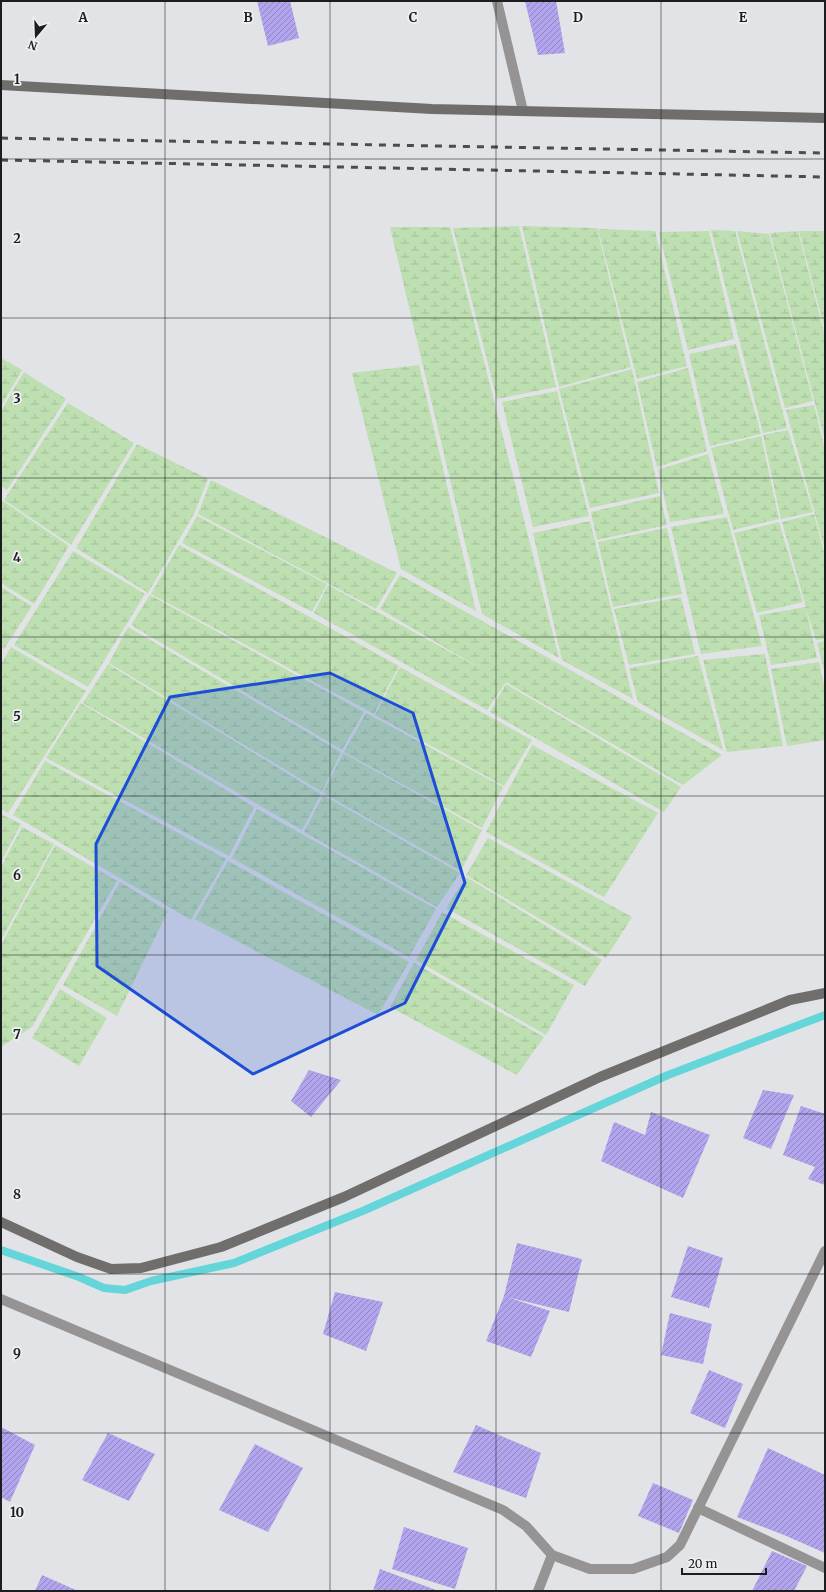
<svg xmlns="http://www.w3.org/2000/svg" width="826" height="1592" font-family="Merriweather,serif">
	<defs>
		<pattern id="wetland-marsh" width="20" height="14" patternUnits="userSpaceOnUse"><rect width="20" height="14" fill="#bedfb1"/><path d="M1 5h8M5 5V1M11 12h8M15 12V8" fill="none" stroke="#a3bf98"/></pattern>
		<pattern id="building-hatch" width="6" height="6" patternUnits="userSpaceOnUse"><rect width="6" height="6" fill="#b2a4ed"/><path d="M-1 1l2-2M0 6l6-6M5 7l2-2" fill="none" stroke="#9085bf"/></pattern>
	</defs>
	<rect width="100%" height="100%" fill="#e2e3e6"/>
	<g fill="url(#wetland-marsh)">
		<path d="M519 226 556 387 497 399 453 228Z"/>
		<path d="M522 226 597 228 631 367 559 387Z"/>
		<path d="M390 227H450L559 658 482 614Z"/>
		<path d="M598 229 655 231 687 366 637 379Z"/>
		<path d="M711 230 735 231 787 428 763 433Z"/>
		<path d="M709 231 734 339 688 350 659 232Z"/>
		<path d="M737 231 769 234 813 401 785 408Z"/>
		<path d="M798 231 825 336V441L770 233Z"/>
		<path d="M799 231H825V330Z"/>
		<path d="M736 344 761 434 710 446 689 354Z"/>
		<path d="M1 358 22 370 1 406Z"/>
		<path d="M419 365 476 611 401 569 352 373Z"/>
		<path d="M688 368 707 451 657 467 637 382Z"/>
		<path d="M632 369 659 493 590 508 559 389Z"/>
		<path d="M24 372 66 399 7 490 1 486V411Z"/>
		<path d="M557 391 589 516 533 527 502 402Z"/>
		<path d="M68 403 134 443 71 545 4 500Z"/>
		<path d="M814 405 825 449V550L786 410Z"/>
		<path d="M788 430 813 512 781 519 763 435Z"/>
		<path d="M761 436 779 519 733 530 711 448Z"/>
		<path d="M137 444 208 479 194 514 148 593 76 548Z"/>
		<path d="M708 454 724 514 670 522 658 470Z"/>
		<path d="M211 480 397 573 376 609 198 514Z"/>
		<path d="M660 496 667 525 597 540 591 512Z"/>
		<path d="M3 501 69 546 34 604 1 583V504Z"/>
		<path d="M814 514 825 556V639L816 640 806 609 817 658 771 665 759 615 806 607 782 522Z"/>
		<path d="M197 516 327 584 312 612 182 543Z"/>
		<path d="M727 517 762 646 701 654 671 527Z"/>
		<path d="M590 521 633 699 562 660 533 533Z"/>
		<path d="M779 522 803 602 757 613 734 533Z"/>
		<path d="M667 528 682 594 613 607 598 542Z"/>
		<path d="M179 545 399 666 374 714 151 594Z"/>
		<path d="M73 551 145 594 88 687 14 645Z"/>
		<path d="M400 575 722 755 683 785 506 682 487 710 314 613 328 585 483 670 380 609Z"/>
		<path d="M1 587 32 606 4 649 1 647Z"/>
		<path d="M150 595 364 712 342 750 131 625Z"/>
		<path d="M681 597 695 654 629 665 614 609Z"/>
		<path d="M128 627 341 752 322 792 109 663Z"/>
		<path d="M825 641V675L817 643Z"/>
		<path d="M11 647 86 691 8 813 1 809V664Z"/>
		<path d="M765 654 783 746 727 752 703 660Z"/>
		<path d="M698 656 723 750 638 702 629 668Z"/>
		<path d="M819 662 825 689V740L787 746 771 669Z"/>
		<path d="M108 664 321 794 302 830 83 703Z"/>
		<path d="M400 667 532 740 504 786 375 715Z"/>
		<path d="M506 684 681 787 664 812 490 712Z"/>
		<path d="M81 703 254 807 229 856 46 758Z"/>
		<path d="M366 713 503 787 482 828 344 752Z"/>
		<path d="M532 745 658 813 604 897 486 832Z"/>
		<path d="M343 753 482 830 461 871 323 793Z"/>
		<path d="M45 761 226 859 191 920 13 815Z"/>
		<path d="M323 795 460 873 437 907 304 832Z"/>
		<path d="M257 809 436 909 409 957 232 858Z"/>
		<path d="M1 814 21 824 1 862Z"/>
		<path d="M22 827 54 844 1 940V867Z"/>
		<path d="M488 838 632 917 606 958 466 875Z"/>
		<path d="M55 845 117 881 32 1027 1 1047V945Z"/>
		<path d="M228 861 409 962 378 1015 195 919Z"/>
		<path d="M466 877 602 960 585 986 446 908Z"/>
		<path d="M120 882 168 911 117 1016 63 985Z"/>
		<path d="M442 912 574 985 546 1035 416 960Z"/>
		<path d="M414 963 544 1037 517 1075 390 1007Z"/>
		<path d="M60 989 107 1018 79 1066 32 1038Z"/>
	</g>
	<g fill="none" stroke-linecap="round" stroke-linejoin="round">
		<path stroke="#64d6da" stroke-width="8" d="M1 1250 79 1277 104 1288 125 1290 151 1281 234 1263 365 1210 668 1075 825 1015"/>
	</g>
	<g fill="url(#building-hatch)">
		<path d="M257 1H290L299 38 268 46Z"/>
		<path d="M525 1H556L565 53 538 55Z"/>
		<path d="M309 1070 341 1080 311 1117 291 1101Z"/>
		<path d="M763 1090 794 1095 771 1149 743 1138Z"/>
		<path d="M801 1106 825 1114V1185L808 1179 815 1167 783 1155Z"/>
		<path d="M651 1112 710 1135 683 1198 601 1161 614 1122 645 1135Z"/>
		<path d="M517 1243 582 1259 569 1312 507 1297 550 1311 531 1357 486 1341 504 1296Z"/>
		<path d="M688 1246 723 1258 709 1308 671 1297Z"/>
		<path d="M335 1292 383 1302 366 1351 323 1334Z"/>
		<path d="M670 1313 712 1324 703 1364 661 1355Z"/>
		<path d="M709 1370 743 1384 725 1428 690 1413Z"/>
		<path d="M476 1425 541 1453 526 1498 453 1472Z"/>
		<path d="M1 1427 35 1445 10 1502 1 1497Z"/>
		<path d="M108 1433 155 1454 129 1501 82 1480Z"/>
		<path d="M255 1444 303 1468 268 1532 219 1510Z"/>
		<path d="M768 1448 825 1475V1553L784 1535 737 1517Z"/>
		<path d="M653 1483 693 1500 679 1533 638 1516Z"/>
		<path d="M404 1527 468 1548 455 1589 392 1569Z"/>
		<path d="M772 1551 807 1566 794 1591H752Z"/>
		<path d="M380 1569 436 1590 435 1591H373Z"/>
		<path d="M42 1575 78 1591H35Z"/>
	</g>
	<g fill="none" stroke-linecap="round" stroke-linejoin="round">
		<path stroke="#959393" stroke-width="10" d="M698 1508 825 1568"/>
		<g stroke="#959393" stroke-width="10">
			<path d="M497 1 523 111"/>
			<path d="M1 1299 503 1510 526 1526 552 1555 590 1569H633L667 1557 680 1545 825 1251"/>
			<path d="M538 1591 552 1555"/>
		</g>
		<g stroke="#706d6d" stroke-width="10">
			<path d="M1 85 432 109 825 118"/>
			<path d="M1 1222 77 1257 111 1269 141 1268 221 1247 344 1197 600 1077 790 1000 825 993"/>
		</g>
		<g stroke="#4b4c4d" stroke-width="3" stroke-dasharray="7 7" stroke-linecap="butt">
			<path d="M1 138 825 153"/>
			<path d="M1 160 825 177"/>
		</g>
	</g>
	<path fill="#1d4ed8" fill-opacity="0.2" stroke="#1d4ed8" stroke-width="3" stroke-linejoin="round" d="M330 673 413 713 465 883 405 1003 253 1074 97 966 96 844 170 697Z"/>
	<path fill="none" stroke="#1c1d1e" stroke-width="1" stroke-opacity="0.55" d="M165 1V1591M330 1V1591M496 1V1591M661 1V1591M1 159H825M1 318H825M1 478H825M1 637H825M1 796H825M1 955H825M1 1114H825M1 1274H825M1 1433H825"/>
	<g font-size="13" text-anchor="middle" font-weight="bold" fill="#1c1d1e" stroke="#eff0f4" stroke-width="3.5" stroke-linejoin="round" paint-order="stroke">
		<text x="83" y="22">A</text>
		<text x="248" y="22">B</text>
		<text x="413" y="22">C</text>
		<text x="578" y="22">D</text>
		<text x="743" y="22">E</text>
		<text x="17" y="84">1</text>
		<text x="17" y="243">2</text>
		<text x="17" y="403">3</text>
		<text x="17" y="562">4</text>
		<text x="17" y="721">5</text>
		<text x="17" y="880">6</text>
		<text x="17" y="1039">7</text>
		<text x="17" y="1199">8</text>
		<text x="17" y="1358">9</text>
		<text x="17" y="1517">10</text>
	</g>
	<rect width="826" height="1592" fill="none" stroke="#1c1d1e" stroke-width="4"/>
	<g transform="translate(36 36) rotate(199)" stroke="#eff0f4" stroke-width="3" paint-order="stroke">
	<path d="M0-3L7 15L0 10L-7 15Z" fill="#1c1d1e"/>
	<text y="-6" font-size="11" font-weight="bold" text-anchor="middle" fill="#1c1d1e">N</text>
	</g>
	<path d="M682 1568v6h84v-6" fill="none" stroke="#1c1d1e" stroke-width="2"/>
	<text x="688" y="1568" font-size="12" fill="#1c1d1e" stroke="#eff0f4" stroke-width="3" paint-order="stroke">20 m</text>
</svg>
